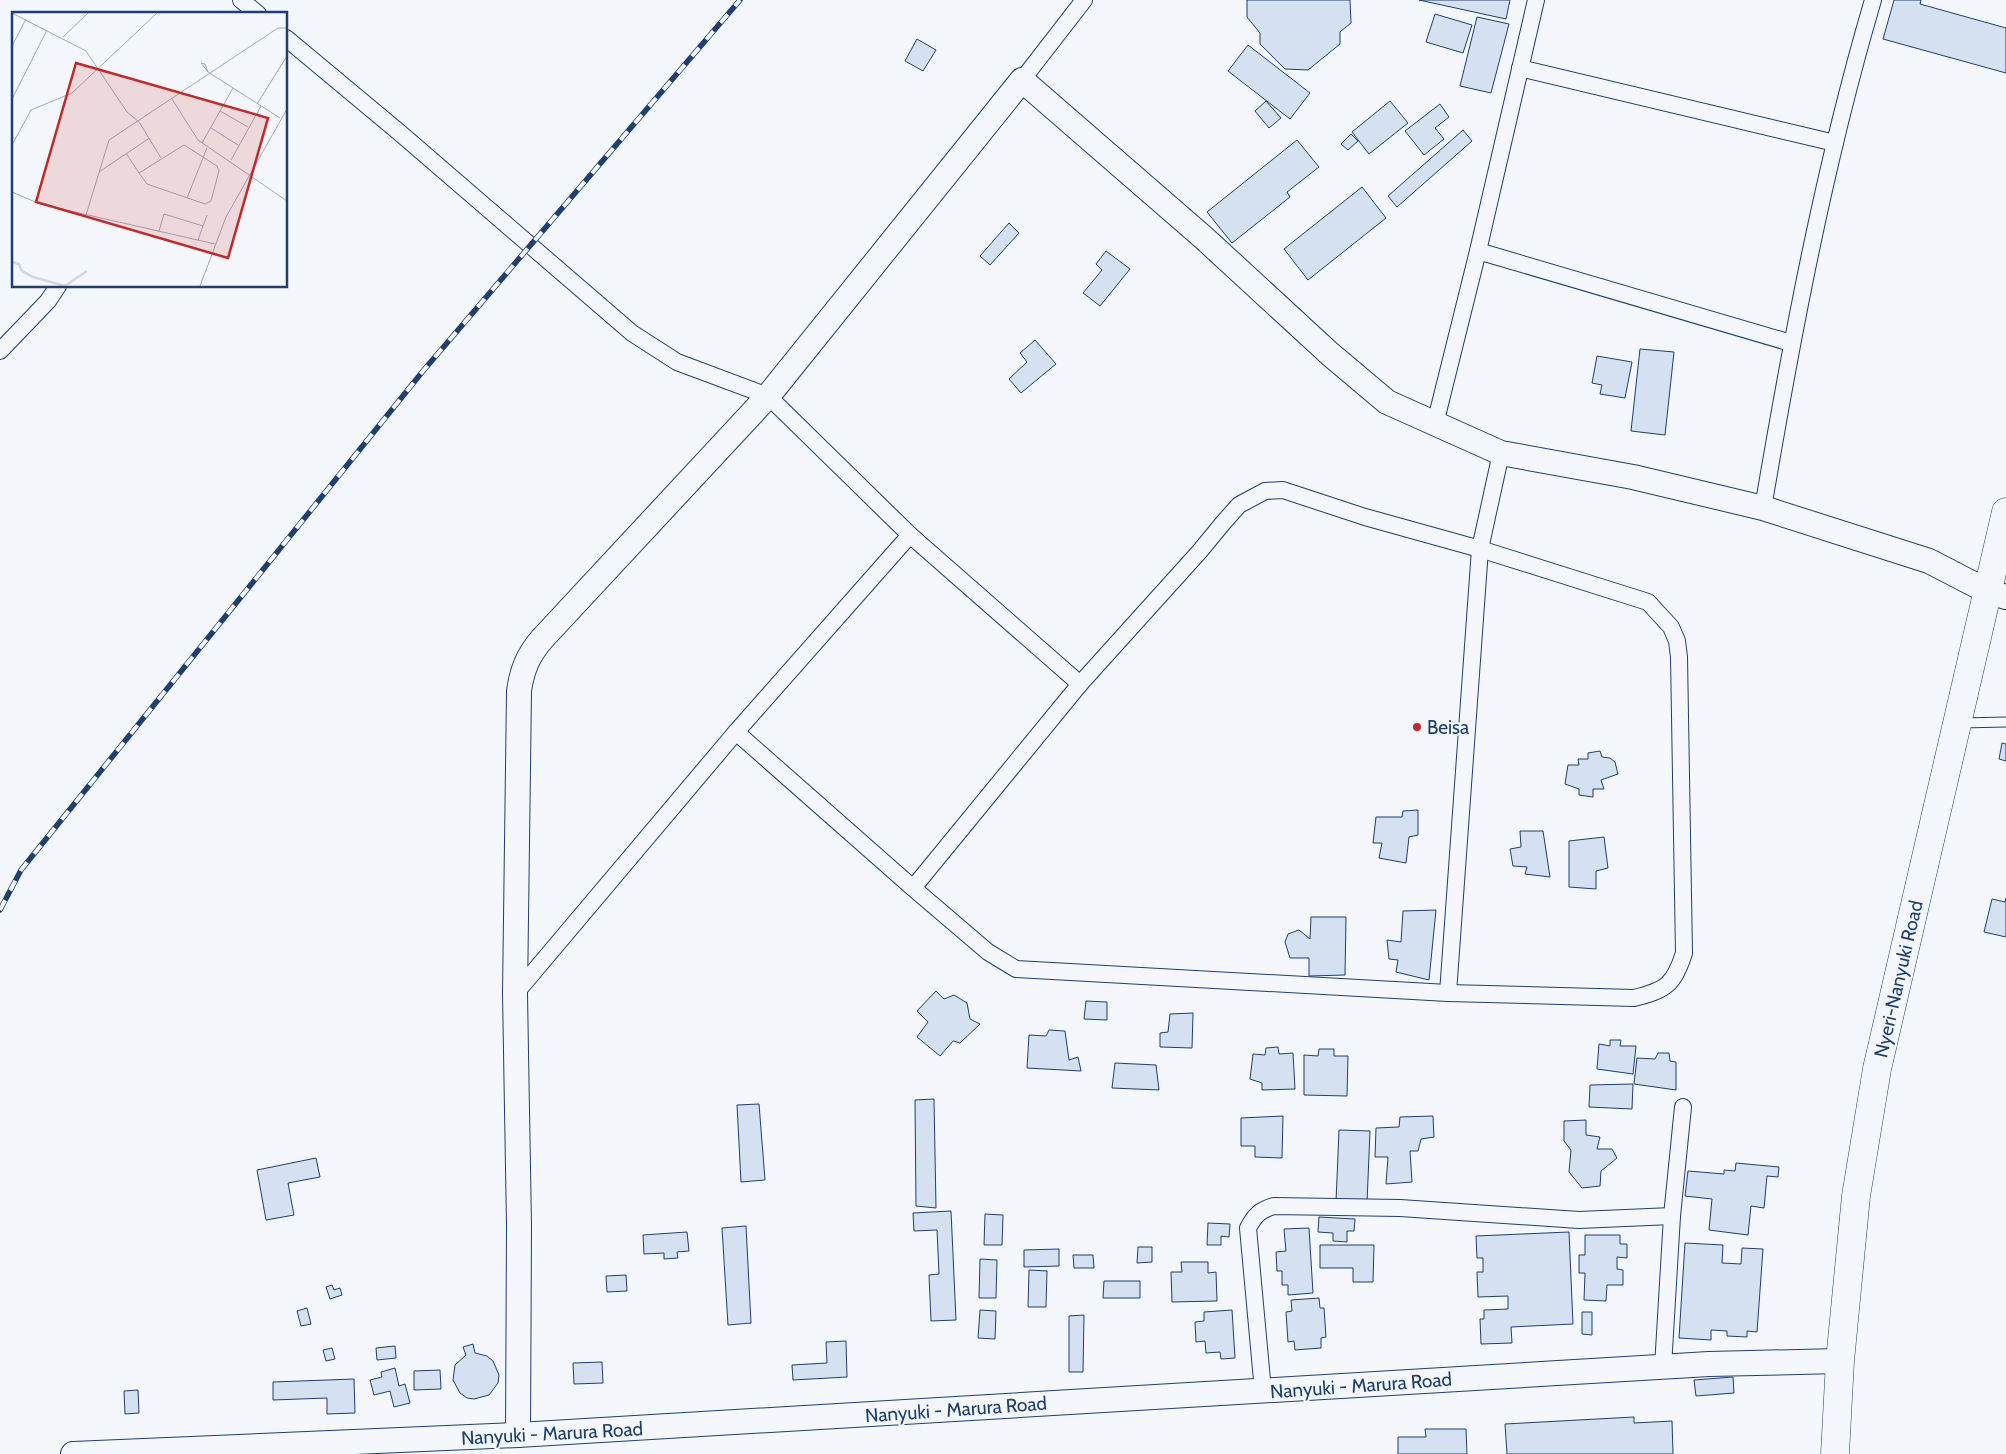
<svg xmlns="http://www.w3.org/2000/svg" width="2006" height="1454" font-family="Cabin,sans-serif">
	<rect width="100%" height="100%" fill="#f4f7fb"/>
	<g fill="#d5e0f0" stroke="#1d3f73">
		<path d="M1247 0H1350L1351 23 1340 32V44L1308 70 1285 69 1260 44V33L1247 17Z"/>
		<path d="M1419 0H1510L1506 19Z"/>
		<path d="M1894 0H1921L1920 4 2006 28V73L1883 39Z"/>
		<path d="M1435 14 1472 25 1463 53 1426 42Z"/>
		<path d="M1477 17 1509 24 1491 93 1460 86Z"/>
		<path d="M917 39 936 50 923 71 905 61Z"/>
		<path d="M1248 45 1310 93 1290 119 1228 71Z"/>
		<path d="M1266 101 1281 118 1269 128 1255 111Z"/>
		<path d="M1390 101 1408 123 1369 154 1352 132Z"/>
		<path d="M1440 104 1449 117 1435 128 1444 139 1424 155 1405 131Z"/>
		<path d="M1463 130 1472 141 1397 207 1388 196Z"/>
		<path d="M1351 134 1358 141 1348 150 1341 144Z"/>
		<path d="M1297 140 1319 167 1287 192 1290 197 1232 243 1207 212Z"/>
		<path d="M1362 187 1386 218 1308 280 1284 249Z"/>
		<path d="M1009 223 1019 233 990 265 980 256Z"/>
		<path d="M1106 251 1130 269 1100 306 1083 293 1102 270 1096 264Z"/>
		<path d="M1035 340 1056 364 1021 393 1009 379 1027 362 1020 353Z"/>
		<path d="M1640 349 1674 352 1665 435 1631 431Z"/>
		<path d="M1597 356 1632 362 1625 398 1600 394 1602 385 1592 383Z"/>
		<path d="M2002 743 2006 744V761L1999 759Z"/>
		<path d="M1600 751 1602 757 1610 758 1615 762 1618 774 1601 780 1604 789H1593V797L1579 795V789L1565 784 1568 765H1579L1578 759H1588V753Z"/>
		<path d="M1418 810V835L1409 837 1406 863 1379 858 1382 843H1373L1376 817H1402L1403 811Z"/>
		<path d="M1520 831H1543L1550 877 1525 874 1527 867 1513 866 1510 849 1521 847Z"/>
		<path d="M1604 837 1608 868 1596 871V889L1569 887V841Z"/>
		<path d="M2006 898V937L1984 932 1992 899 2005 902Z"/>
		<path d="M1436 910 1429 980 1396 972 1398 960 1389 959 1387 940 1401 942 1403 911Z"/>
		<path d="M1311 917H1346L1345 975 1309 976V958H1290L1285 942 1288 934 1299 930 1310 939Z"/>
		<path d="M936 991 944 999 954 995 967 1003 970 1019 980 1024 960 1043 953 1041 940 1056 917 1037 928 1022 917 1011Z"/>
		<path d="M1086 1001 1107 1002V1020L1084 1019Z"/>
		<path d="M1193 1013 1192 1048 1160 1047V1033L1168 1032 1170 1014Z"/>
		<path d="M1049 1030 1065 1031 1069 1060 1078 1057 1081 1071 1027 1068 1029 1035 1046 1036Z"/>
		<path d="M1610 1040H1621L1620 1046H1636L1633 1074 1597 1069 1599 1044 1610 1046Z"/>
		<path d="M1278 1047 1279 1054 1293 1053 1295 1089 1262 1090V1083L1250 1079 1253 1054 1265 1055 1266 1048Z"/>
		<path d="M1319 1049H1334V1056H1348L1347 1096 1304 1095V1055L1318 1056Z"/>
		<path d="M1658 1053H1669L1670 1061 1676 1062V1090L1634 1084 1637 1058 1655 1059Z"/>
		<path d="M1115 1063 1156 1065 1159 1090 1112 1088Z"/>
		<path d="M1633 1084 1632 1109 1589 1107 1590 1085Z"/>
		<path d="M934 1099 936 1208 916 1206 915 1100Z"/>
		<path d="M759 1104 765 1180 741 1182 737 1105Z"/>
		<path d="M1283 1116 1282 1158 1255 1157V1146H1241V1118Z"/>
		<path d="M1433 1116 1434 1137 1421 1139 1418 1151H1410L1412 1182 1386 1184 1388 1157H1375L1376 1128 1399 1127 1400 1117Z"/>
		<path d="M1586 1120V1135L1600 1137 1597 1149H1612L1617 1158 1601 1171 1600 1186 1582 1188 1569 1172 1571 1150 1564 1141V1121Z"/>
		<path d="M1339 1130 1370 1131 1367 1203 1336 1202Z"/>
		<path d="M316 1158 320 1177 288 1183 294 1215 266 1220 257 1170Z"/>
		<path d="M1736 1163 1779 1167 1778 1177 1767 1176 1764 1208 1751 1206 1748 1235 1709 1230 1712 1199 1685 1196 1688 1171 1724 1174V1170L1735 1171Z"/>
		<path d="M951 1211 956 1320 931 1321 929 1275 939 1274 937 1230 914 1231 913 1213Z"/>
		<path d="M985 1214 1003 1215 1002 1245H984Z"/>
		<path d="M1319 1217 1355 1219 1354 1231H1347V1242L1333 1241V1233L1318 1232Z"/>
		<path d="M1208 1223 1230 1224 1229 1237 1221 1236V1245H1207Z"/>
		<path d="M746 1226 751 1323 728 1325 722 1228Z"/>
		<path d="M1309 1228 1313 1293 1288 1295V1285H1282V1271H1277L1276 1252 1286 1251 1284 1229Z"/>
		<path d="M687 1232 689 1251 677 1252 678 1258 664 1259V1253L644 1254 643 1235Z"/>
		<path d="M1569 1232 1573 1324 1511 1327 1512 1343 1481 1344 1480 1319H1484V1310L1508 1309V1296L1478 1297 1477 1272H1483V1258H1477L1476 1236Z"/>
		<path d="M1585 1235H1620V1244H1627V1258L1617 1257V1269L1623 1270V1285H1607L1606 1301 1584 1300 1585 1273H1579V1255H1585Z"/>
		<path d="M1685 1243 1723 1245 1722 1263 1741 1264 1742 1248 1763 1249 1757 1332 1747 1331V1337L1727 1336V1331L1711 1330V1340L1679 1338Z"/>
		<path d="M1320 1245H1374L1373 1282H1353V1268H1320Z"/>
		<path d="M1138 1247H1152V1262L1137 1263Z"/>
		<path d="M1059 1249V1266L1024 1267V1250Z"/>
		<path d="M1073 1255H1093L1094 1268H1074Z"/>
		<path d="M980 1259 997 1260 996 1298H979Z"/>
		<path d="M1181 1262H1208V1273L1216 1272 1217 1301 1172 1302 1171 1272H1182Z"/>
		<path d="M1029 1270 1047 1271 1046 1307H1028Z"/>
		<path d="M626 1275 627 1291 607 1292 606 1276Z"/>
		<path d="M1104 1281H1140V1298H1103Z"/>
		<path d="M332 1285 334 1290 340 1288 342 1295 330 1299 326 1287Z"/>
		<path d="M1319 1298 1320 1308H1324L1326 1337 1321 1338V1348L1295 1350 1294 1341 1288 1342 1286 1312 1292 1311 1291 1300Z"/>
		<path d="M307 1308 311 1324 301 1326 297 1311Z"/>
		<path d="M980 1310 996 1311 995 1339 978 1338Z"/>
		<path d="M1232 1310 1235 1358 1221 1359 1220 1352 1206 1353 1205 1341 1196 1342 1195 1322 1204 1321V1312Z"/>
		<path d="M1582 1312H1592V1335L1582 1334Z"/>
		<path d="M1084 1315 1083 1372H1069V1316Z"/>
		<path d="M846 1341 847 1377 793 1380 792 1365 827 1363 826 1342Z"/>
		<path d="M473 1344 475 1353 487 1356 493 1361 499 1375 498 1383 489 1395 474 1399 467 1398 460 1393 453 1380 455 1365 466 1355 463 1347Z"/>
		<path d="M395 1346 396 1358 377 1360 376 1348Z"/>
		<path d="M332 1348 335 1359 326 1361 323 1350Z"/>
		<path d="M602 1362 603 1383 574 1384 573 1363Z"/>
		<path d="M395 1368 399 1386 405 1384 410 1403 394 1407 390 1391 374 1395 370 1380 382 1377 381 1372Z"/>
		<path d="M440 1370 441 1389 414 1390V1371Z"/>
		<path d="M1733 1377 1734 1393 1696 1396 1694 1380Z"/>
		<path d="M354 1379 355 1413 327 1414V1398L273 1400V1382Z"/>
		<path d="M138 1390 139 1413 125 1414 124 1391Z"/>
		<path d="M1634 1417V1423L1672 1421 1673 1454H1507L1505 1424Z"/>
		<path d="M1425 1429H1466L1467 1454H1398V1437H1426Z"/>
	</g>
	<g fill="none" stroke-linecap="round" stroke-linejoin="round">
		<g stroke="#1d3f73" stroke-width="11">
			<path id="lane" d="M1961 723 2006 722"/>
		</g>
		<g stroke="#1d3f73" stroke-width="18">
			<g id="street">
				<path d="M241 0 258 14"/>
				<path d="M286 38 400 133 632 333 677 362 768 396 910 535 1080 684"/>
				<path d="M1520 68 1835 143"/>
				<path d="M1022 80 1084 0"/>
				<path d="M1478 251 1791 343"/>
				<path d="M0 351 48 301 58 286"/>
				<path d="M1435 424 1478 251 1536 0"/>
				<path d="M1763 508C1792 337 1824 166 1873 0"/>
				<path d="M736 732 913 888 988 952 1016 969 1448 993 1634 998C1666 990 1674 985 1684 953L1679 657 1677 641 1671 627 1648 602 1480 549 1365 517 1283 490 1265 491 1239 505 1223 523 1200 551 1080 684 913 888"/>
				<path d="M1448 993 1480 549 1501 453"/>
				<path d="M515 994 736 732 910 535"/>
				<path d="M1663 1367 1672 1216 1683 1107"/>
				<path d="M1263 1391 1248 1228C1255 1215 1260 1210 1274 1206L1400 1208 1579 1220 1672 1216"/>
			</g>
		</g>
		<g stroke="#1d3f73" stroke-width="26">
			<g id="secondary">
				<path d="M518 1435 519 1225 515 994 519 691C522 670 528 655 542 639L768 396 1022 80 1204 238 1330 354 1387 402 1501 453 1633 477 1763 508 1929 561 1987 591 2006 597"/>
				<path d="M73 1454 518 1435 1709 1364 1840 1361"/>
			</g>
		</g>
		<g stroke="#1d3f73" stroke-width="29">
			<path id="highway" d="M1835 1454 1840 1361 1856 1196 1877 1069 2006 512"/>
		</g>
		<use href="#lane" stroke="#f4f7fb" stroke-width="9"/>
		<use href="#street" stroke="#f4f7fb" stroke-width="16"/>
		<use href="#secondary" stroke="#f4f7fb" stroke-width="24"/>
		<use href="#highway" stroke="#f4f7fb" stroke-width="28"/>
		<g stroke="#1d3f73" stroke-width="5.5">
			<path id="rail" d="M0 910 21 870 423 371 740 0"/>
		</g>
		<use href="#rail" stroke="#f4f7fb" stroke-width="4" stroke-dasharray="11" stroke-linecap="butt"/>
	</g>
	<circle fill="#c62828" stroke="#f4f7fb" stroke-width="2" cx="1417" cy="727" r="5"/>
	<g text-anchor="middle" stroke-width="4" stroke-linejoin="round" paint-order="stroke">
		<g font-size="19" fill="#1d3f73" stroke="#f4f7fb" text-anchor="start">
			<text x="1427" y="734">Beisa</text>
		</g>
		<g font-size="19" fill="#1d3f73" stroke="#f4f7fb">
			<text transform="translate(1898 979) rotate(-77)" y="7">Nyeri-Nanyuki Road</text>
			<text transform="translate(1361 1385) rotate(-4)" y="7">Nanyuki - Marura Road</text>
			<text transform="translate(956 1409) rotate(-4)" y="7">Nanyuki - Marura Road</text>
			<text transform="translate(552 1433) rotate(-3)" y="7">Nanyuki - Marura Road</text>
		</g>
	</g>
	<g transform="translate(12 12)">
		<rect width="275" height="275" fill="#f4f7fb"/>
		<path fill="none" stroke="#cfd7e4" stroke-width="2.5" d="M0 250 7 252 10 259 21 265 53 274 75 259"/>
		<path fill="none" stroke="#9eadc5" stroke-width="1" d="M0 1 74 39 115 100 127 110 149 146M51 25 76 1M0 34 14 7M196 60 193 52 189 51 196 60 268 106M0 87 35 18M160 87 186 128 275 189M245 92 275 44M208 99 236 115M199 116 226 133M190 131 221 76M0 133 19 98 60 81 145 1M114 141 127 161 135 172 193 192 199 189 207 159 205 154 172 133 127 161M219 148 249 94M87 160 136 127M0 180 28 192 203 232M175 186 195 136M74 203 97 128 266 16H275M147 219 152 202 191 214M186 228 195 203M188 274 214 205 275 97"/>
		<path fill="#c62828" fill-opacity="0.15" stroke="#c62828" stroke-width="2.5" d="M64 51 256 106 216 246 24 190Z"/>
		<rect width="275" height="275" fill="none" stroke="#1d3f73" stroke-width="2.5"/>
	</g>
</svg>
